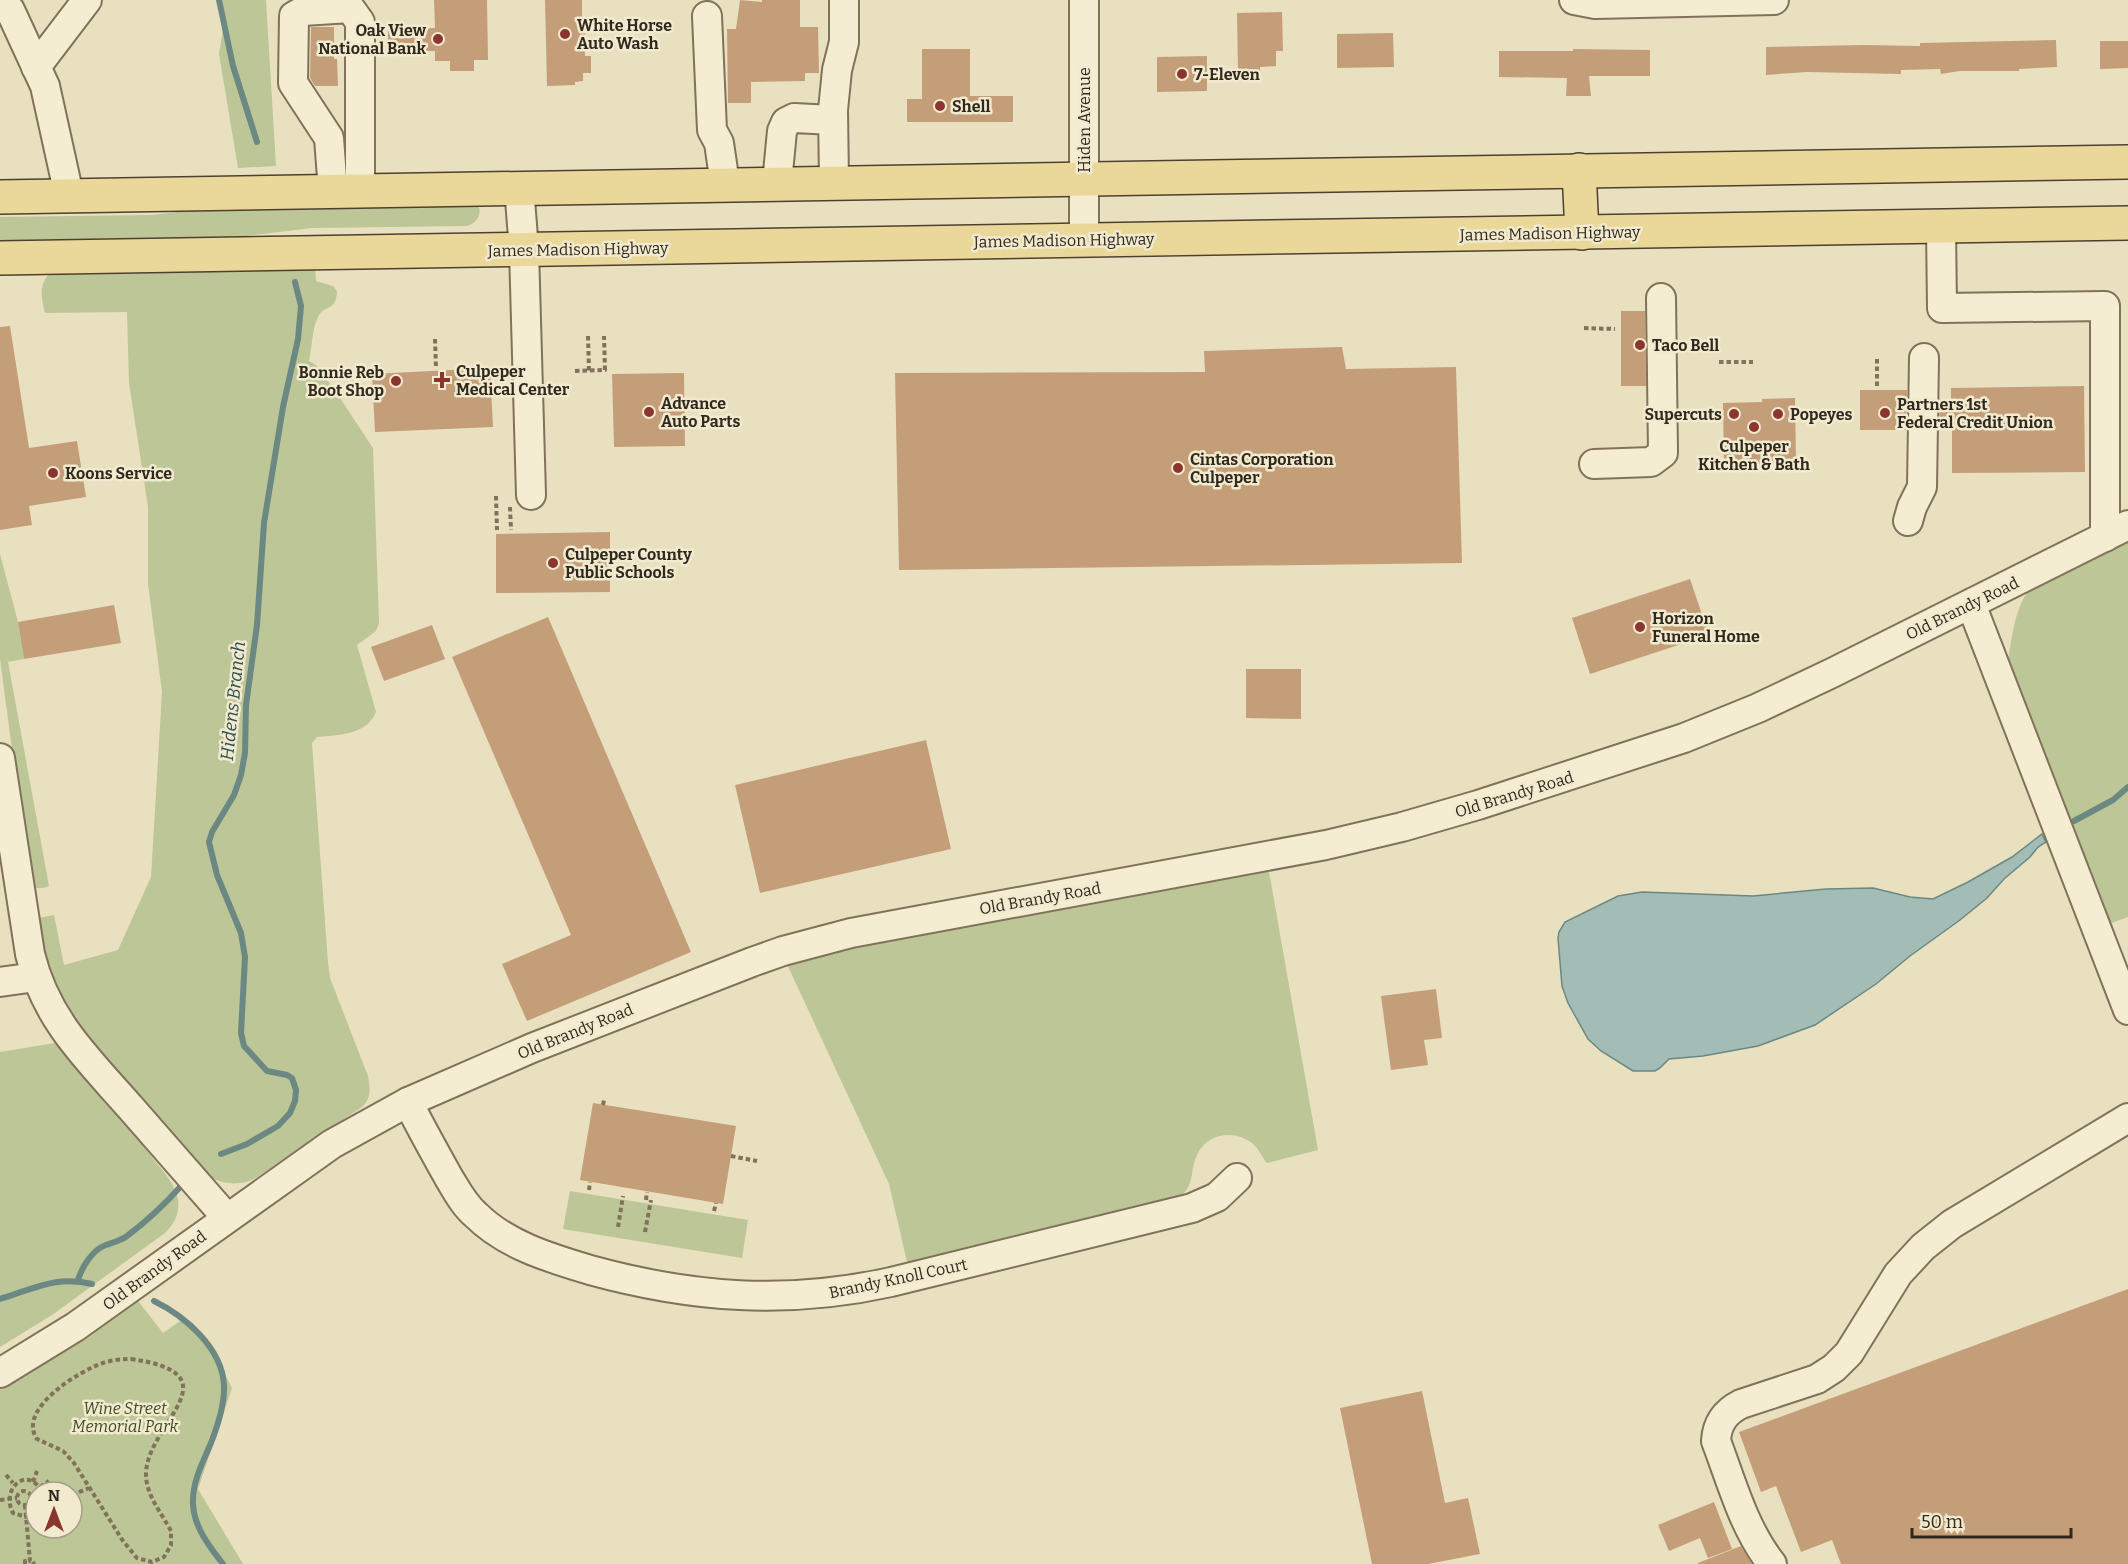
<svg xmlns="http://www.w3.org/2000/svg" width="2128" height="1564" font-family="Bitter,serif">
	<rect width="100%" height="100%" fill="#e9e0c0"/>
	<g fill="#bcc696" fill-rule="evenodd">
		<path d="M219 0H266L276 166 238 168 219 54 224 23Z"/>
		<path d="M477 202C483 213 478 224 466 226L312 228 229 238 0 243V217L151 215 255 203Z"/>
		<path d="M315 266 316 281 333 286 337 291C336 313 325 303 318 317 312 329 312 348 309 361L316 365 334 389 373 448 379 623 376 631 357 645 376 712C367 735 338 735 317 737L312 743 328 963 330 978 368 1076C370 1089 372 1097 362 1107L256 1178C239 1187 222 1184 206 1175L79 1036 57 1002 34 919 54 915 64 965 118 950 151 877 162 692 148 584V507L129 383 127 312 45 313C41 298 38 282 52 272Z"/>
		<path d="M2128 535V917L2106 925 2008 659C2012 639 2014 614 2025 596 2034 581 2108 545 2128 535Z"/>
		<path d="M0 554 18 622 24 659 8 662 49 886C42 889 36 889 30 885L0 659Z"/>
		<path d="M1268 866 1318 1150 1267 1163C1262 1157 1259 1149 1253 1144 1235 1129 1207 1133 1197 1155 1189 1172 1196 1184 1179 1198L908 1266 889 1184 786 962 805 954Z"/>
		<path d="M55 1043C89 1081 124 1118 154 1160 164 1172 175 1184 178 1200 180 1214 174 1224 165 1233L52 1315 0 1347V1052Z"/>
		<path d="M570 1191 748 1220 742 1258 563 1229Z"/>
		<path d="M135 1297 163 1333 180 1321 207 1339 232 1388 198 1489 243 1564H0V1385ZM36 1492H72V1528H36Z"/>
	</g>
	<path fill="#a3bcb6" stroke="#6b8883" stroke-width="1.5" d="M2042 834 2046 842 2038 847 2030 857 2004 879 1987 898 1960 920 1910 956 1876 984 1815 1025 1758 1046 1703 1056 1669 1059 1660 1068 1655 1071H1633L1601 1051 1588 1039 1568 1003 1562 986 1558 938 1559 932 1565 922 1618 896 1642 892 1753 896 1826 889 1873 888 1910 897 1933 899 1968 882 2012 857Z"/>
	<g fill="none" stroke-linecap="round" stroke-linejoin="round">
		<g stroke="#6b8883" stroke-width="6">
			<path d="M219 0 233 66 257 142"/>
			<path d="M2074 821 2113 800 2128 787"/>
			<path d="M221 1154 247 1144 278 1126 290 1113 295 1101 296 1090 292 1078 287 1075 267 1071 244 1046 241 1033 245 957 241 933 217 875 209 842 212 832 234 795 241 775 245 753 246 705 257 625 264 523 283 407 298 339 301 306 295 282"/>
			<path d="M78 1280C82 1267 92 1250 106 1245 114 1242 120 1241 127 1236 147 1221 166 1203 182 1185"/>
			<path d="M0 1299C33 1289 57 1275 92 1284"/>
			<path d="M154 1301C185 1316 222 1348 224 1385 225 1404 218 1425 211 1443 203 1462 192 1482 193 1504 194 1527 209 1546 223 1564"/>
		</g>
	</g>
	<g fill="#c49e79">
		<path d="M434 0H487L488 60H474V71H450V61H435V51L388 52V29L435 28Z"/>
		<path d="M545 0H582V24H585V56H591V73H583V81L575 82V85L547 86Z"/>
		<path d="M740 0 762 2V0H800V27H818L819 73H805V81L751 82V103H728L727 29H736Z"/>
		<path d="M1282 12 1283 51H1276V66L1260 67V71H1238L1237 13Z"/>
		<path d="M311 27H334V59H337L338 86H315L310 78Z"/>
		<path d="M1393 33 1394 67 1337 68V34Z"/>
		<path d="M2056 40 2057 67 2019 69V71H1960L1941 74 1940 69 1901 70V74L1806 72 1766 75V47L1863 45 1920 46V43Z"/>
		<path d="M2100 41H2128V68L2100 69Z"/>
		<path d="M922 49H970V96H1013V122H907V99H922Z"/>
		<path d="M1573 49 1650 50V76H1589L1591 96H1566L1567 78 1499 77V51H1573Z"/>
		<path d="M1207 56V91L1157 92V57Z"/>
		<path d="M1621 311H1645L1646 386H1621Z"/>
		<path d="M10 326 29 448 77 441 86 497 29 506 32 525 0 530V327Z"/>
		<path d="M1342 347 1346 369 1456 367 1462 563 899 570 895 373 1205 372 1204 351Z"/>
		<path d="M490 368 493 427 375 432 372 374Z"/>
		<path d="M684 373 685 446 614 447 612 374Z"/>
		<path d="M2084 386 2085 472 1952 473V425H1939L1940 401H1951V388Z"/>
		<path d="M1860 390H1907L1906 430H1860Z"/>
		<path d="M1795 398 1796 463 1724 464 1723 403 1762 402V399Z"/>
		<path d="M610 532V592L496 593V534Z"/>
		<path d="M1690 579 1709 635 1590 674 1572 618Z"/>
		<path d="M114 605 121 643 24 659 18 622Z"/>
		<path d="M548 617 691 952 527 1021 502 964 571 935 452 657Z"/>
		<path d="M432 625 445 659 384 681 371 647Z"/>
		<path d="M1246 669H1301V719L1246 718Z"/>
		<path d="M926 740 951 849 760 893 735 785Z"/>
		<path d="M1436 989 1442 1038 1424 1040 1428 1065 1391 1070 1381 996Z"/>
		<path d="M593 1103 736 1126 723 1204 580 1180Z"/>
		<path d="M2128 1289V1564H1841L1832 1540 1801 1552 1776 1486 1761 1492 1739 1432Z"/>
		<path d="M1422 1391 1445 1503 1468 1498 1480 1554 1428 1564H1372L1340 1408Z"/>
		<path d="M1714 1502 1732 1549 1708 1558 1700 1538 1669 1551 1658 1525Z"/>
		<path d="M1741 1546 1752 1564H1698V1563Z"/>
	</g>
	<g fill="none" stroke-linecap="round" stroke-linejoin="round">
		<g stroke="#81725a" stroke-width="32">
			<g id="minor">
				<path d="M1574 0 1595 4 1774 0"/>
				<path d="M0 2 10 10 45 86 69 195"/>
				<path d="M707 16 712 130 719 143 725 184"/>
				<path d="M36 67 87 0"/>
				<path d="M834 182 833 110 837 70 844 42V0"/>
				<path d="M777 183 782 131 786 122 794 118 833 120"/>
				<path d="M519 187 524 250 531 495"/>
				<path d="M333 191 329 138 293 83 294 16 303 11 350 8 360 22V191"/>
				<path d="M1941 227 1942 308 2105 306V537"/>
				<path d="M1084 240V0"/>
				<path d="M1594 464 1651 462 1663 453 1661 298"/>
				<path d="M1908 521 1912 507 1922 487 1924 358"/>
				<path d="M1971 604 2128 1010"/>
				<path d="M0 758 30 954C46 1020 87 1058 130 1107 162 1144 195 1181 227 1218"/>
				<path d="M0 982 36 977"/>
				<path d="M408 1102C421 1128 435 1153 449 1178 457 1191 464 1205 476 1215 506 1245 550 1258 590 1270 692 1298 787 1305 891 1282L1192 1208 1217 1197 1237 1178"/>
				<path d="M0 1373 75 1327 332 1144 408 1102 532 1048 752 962 783 951 851 933 1326 845 1402 827 1478 805 1684 738 1758 708 1832 673 2128 525"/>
				<path d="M1772 1564C1744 1529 1732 1483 1716 1441 1717 1423 1725 1412 1741 1404L1817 1379 1834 1368 1849 1353 1898 1274 1923 1247 1952 1224 2128 1118"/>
			</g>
		</g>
		<g stroke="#4e402e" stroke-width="36">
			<g id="major">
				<path d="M1579 170 1582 233"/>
				<path d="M0 197 2128 162"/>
				<path d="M0 258 2128 223"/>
			</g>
		</g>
		<g stroke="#81725a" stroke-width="4" stroke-dasharray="4.5 3" stroke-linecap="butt">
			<path d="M1584 328 1615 329"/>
			<path d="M588 336 589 371"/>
			<path d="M435 339 436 368"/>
			<path d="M1877 359V388"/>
			<path d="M1719 362H1753"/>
			<path d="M575 371 605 370 604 336"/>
			<path d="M496 496 497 530"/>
			<path d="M510 507 511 530"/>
			<path d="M603 1105 604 1100"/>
			<path d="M731 1156 757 1161"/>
			<path d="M589 1190 590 1182"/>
			<path d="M646 1200 647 1192"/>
			<path d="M714 1211 716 1203"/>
			<path d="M618 1227 623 1196"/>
			<path d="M645 1232 651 1200"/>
			<path d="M131 1359C237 1374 149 1422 146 1472 145 1494 161 1512 171 1531V1545L164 1557 152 1562 137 1558 123 1541 74 1463 63 1451 37 1439C16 1409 81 1370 103 1363 112 1360 122 1359 131 1359Z"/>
			<path d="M6 1475 13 1483"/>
			<path d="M33 1482 37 1471"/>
			<path d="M40 1487 49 1481"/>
			<circle cx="24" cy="1498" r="7"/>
			<path d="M72 1495 89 1488"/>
			<path d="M0 1500 17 1498"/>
			<path d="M25 1505 30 1561H33L34 1564"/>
			<path d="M36 1513 26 1517 13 1513C0 1489 28 1464 42 1492"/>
			<path d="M25 1564V1561H30"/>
		</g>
		<use href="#minor" stroke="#f5edd2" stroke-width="28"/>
		<use href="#major" stroke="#ead89a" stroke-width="33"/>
	</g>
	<g fill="#8a362f" stroke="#f1eacf" stroke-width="2">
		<circle cx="565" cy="34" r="6"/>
		<circle cx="438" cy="39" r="6"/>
		<circle cx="1182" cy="74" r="6"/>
		<circle cx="940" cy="106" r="6"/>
		<circle cx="1640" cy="345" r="6"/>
		<path d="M439 371h6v6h6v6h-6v6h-6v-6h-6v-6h6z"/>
		<circle cx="396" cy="381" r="6"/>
		<circle cx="649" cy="412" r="6"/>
		<circle cx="1885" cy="413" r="6"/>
		<circle cx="1734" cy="414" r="6"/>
		<circle cx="1778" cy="414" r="6"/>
		<circle cx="1754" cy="427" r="6"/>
		<circle cx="1178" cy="468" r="6"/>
		<circle cx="53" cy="473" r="6"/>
		<circle cx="553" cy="563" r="6"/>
		<circle cx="1640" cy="627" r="6"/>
	</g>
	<g text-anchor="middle" stroke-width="5" stroke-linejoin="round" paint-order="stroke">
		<g font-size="16" font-weight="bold" fill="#31291d" stroke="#f1eacf" text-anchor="start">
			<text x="577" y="31">White Horse<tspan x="577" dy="18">Auto Wash</tspan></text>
			<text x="426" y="36" text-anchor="end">Oak View<tspan x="426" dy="18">National Bank</tspan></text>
			<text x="1194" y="80">7-Eleven</text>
			<text x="952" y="112">Shell</text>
			<text x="1652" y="351">Taco Bell</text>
			<text x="456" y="377">Culpeper<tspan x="456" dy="18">Medical Center</tspan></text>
			<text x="384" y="378" text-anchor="end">Bonnie Reb<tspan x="384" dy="18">Boot Shop</tspan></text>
			<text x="661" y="409">Advance<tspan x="661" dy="18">Auto Parts</tspan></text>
			<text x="1897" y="410">Partners 1st<tspan x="1897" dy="18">Federal Credit Union</tspan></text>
			<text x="1722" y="420" text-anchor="end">Supercuts</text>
			<text x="1790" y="420">Popeyes</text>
			<text x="1754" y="452" text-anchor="middle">Culpeper<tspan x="1754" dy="18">Kitchen &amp; Bath</tspan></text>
			<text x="1190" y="465">Cintas Corporation<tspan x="1190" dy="18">Culpeper</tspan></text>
			<text x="65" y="479">Koons Service</text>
			<text x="565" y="560">Culpeper County<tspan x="565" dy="18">Public Schools</tspan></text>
			<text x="1652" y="624">Horizon<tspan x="1652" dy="18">Funeral Home</tspan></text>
		</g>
		<g font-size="16" fill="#31291d" stroke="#f1eacf">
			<text transform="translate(1084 120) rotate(-90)" y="6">Hiden Avenue</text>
			<text transform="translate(1550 233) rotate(-1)" y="6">James Madison Highway</text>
			<text transform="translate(1064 240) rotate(-1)" y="6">James Madison Highway</text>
			<text transform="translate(578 249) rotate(-1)" y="6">James Madison Highway</text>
			<text transform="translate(1962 608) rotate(-26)" y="6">Old Brandy Road</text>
			<text transform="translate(1514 794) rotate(-17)" y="6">Old Brandy Road</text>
			<text transform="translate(1040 898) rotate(-10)" y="6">Old Brandy Road</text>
			<text transform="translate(575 1031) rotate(-22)" y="6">Old Brandy Road</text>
			<text transform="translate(154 1270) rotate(-36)" y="6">Old Brandy Road</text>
			<text transform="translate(898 1278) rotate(-12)" y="6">Brandy Knoll Court</text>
		</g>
		<g font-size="16" font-style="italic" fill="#3f4c25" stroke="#f1eacf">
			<text x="125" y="1414">Wine Street<tspan x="125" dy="18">Memorial Park</tspan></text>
		</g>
		<g font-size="18" font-style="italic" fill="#2d4f50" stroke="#f1eacf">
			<text transform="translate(233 701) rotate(-84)" y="6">Hidens Branch</text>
		</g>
	</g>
	<g transform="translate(54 1510)"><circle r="28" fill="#f1eacf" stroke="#a49d88" stroke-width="1.5"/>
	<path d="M0-4.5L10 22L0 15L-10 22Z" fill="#8a362f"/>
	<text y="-9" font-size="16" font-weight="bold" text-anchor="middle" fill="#31291d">N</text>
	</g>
	<path d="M1912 1528v9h159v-9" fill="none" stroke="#31291d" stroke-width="3"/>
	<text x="1921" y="1528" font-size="18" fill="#31291d" stroke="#f1eacf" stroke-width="4.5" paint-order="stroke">50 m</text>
</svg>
